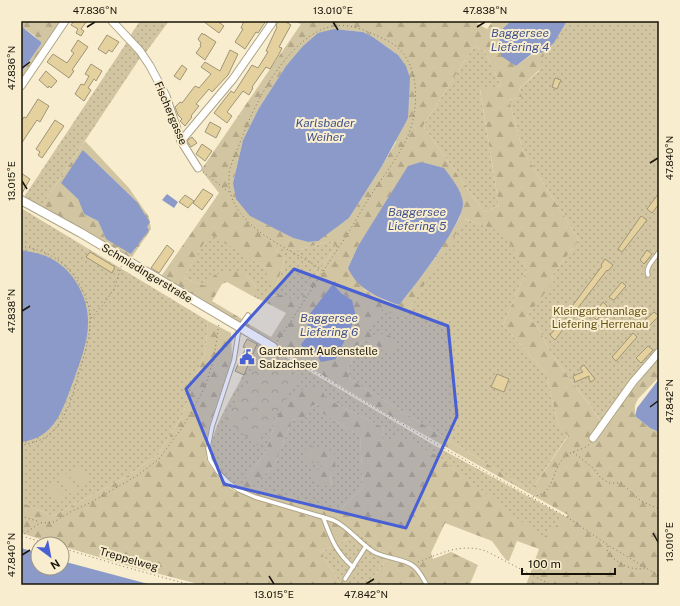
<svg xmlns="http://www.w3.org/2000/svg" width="680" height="606" font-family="'Public Sans',sans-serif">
	<defs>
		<pattern id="grass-dots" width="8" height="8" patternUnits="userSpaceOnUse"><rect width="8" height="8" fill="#d2c5a1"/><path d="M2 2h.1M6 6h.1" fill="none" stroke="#b4a889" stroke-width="1.8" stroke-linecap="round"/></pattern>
		<pattern id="forest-firs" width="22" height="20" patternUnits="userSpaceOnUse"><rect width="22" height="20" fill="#d2c5a1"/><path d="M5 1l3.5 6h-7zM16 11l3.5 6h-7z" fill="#b4a889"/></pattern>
		<pattern id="park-crowns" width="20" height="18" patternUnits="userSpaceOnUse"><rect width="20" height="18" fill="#d2c5a1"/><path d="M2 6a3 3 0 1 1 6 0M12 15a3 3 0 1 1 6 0" fill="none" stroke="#b4a889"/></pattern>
	</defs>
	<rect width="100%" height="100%" fill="#f8edce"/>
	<g fill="url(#grass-dots)" fill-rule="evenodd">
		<path d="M140 21H169L146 52 140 58 41 207 24 197 127 42 130 36Z"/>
		<path d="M567 21H659V348L634 378 602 422 550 352 538 327 527 316 554 280 551 277 579 240 523 151 509 100 522 97 519 89 539 71 541 53 554 43Z"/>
		<path d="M474 46 485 51 501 86 480 90 499 206 484 212 423 126Z"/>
		<path d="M21 208 208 321 205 352 182 416 158 455 124 478 53 516 21 502Z"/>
		<path d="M464 219 502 231 527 269 503 325 546 373 558 424 568 435 531 491 350 379 348 368 359 345 364 340 372 342 379 349 375 336 367 333 382 308 403 319Z"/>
		<path d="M209 233 268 269 276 287 285 259 274 248 297 250 330 241 336 246 298 303 274 295 263 301 256 298V287L246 274 206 286 184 278Z"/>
		<path d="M257 343 274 353 284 356 432 444 566 517 543 539 437 456 381 440 384 428 325 398 277 417 266 451 240 487C229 480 217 471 212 458 205 437 235 393 244 373 250 361 251 354 257 343Z"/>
		<path d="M319 404 322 413 360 436 363 487 339 511 250 486 274 467 292 420 309 416 306 407ZM322 462 336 472 330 473 332 486 323 469Z"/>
		<path d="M359 533 389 556 367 585H341L321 552Z"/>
	</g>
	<g fill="url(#forest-firs)" fill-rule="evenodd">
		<path d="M21 21H63L21 82V73L41 44 35 36 21 26Z"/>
		<path d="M293 21H473L487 29 493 21H511L501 30 496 32 516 66 535 52 544 54 539 70 519 89 522 97 509 100 523 151 579 240 551 277 555 280 527 316 538 327 550 352 604 425 659 357V377L638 399 635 405V416L650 428 659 432V585H526L539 549 517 541 509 561 506 560 492 541 445 523 431 553 433 559 451 552 478 565 470 584 472 585H367L389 556 359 533 321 552 341 585H202L125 565 62 546V544H56L21 533V502L53 516 124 478 158 455 182 416 205 352 208 321 231 333 232 358 209 427 206 448 207 461 216 474 227 486 236 492 266 451 277 417 293 391 322 388 325 398 384 428 381 440 391 442 399 435 437 456 543 538 568 515 385 413 244 328 247 323 271 337 286 313 263 301C281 292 281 293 298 303L336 246 330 241 297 250 275 249 285 259 276 287 265 279 268 269 209 234 184 278 206 286 214 275 235 270 246 274 256 287V298L227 282 222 284 212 301 242 319 239 325 160 278 219 193 201 170 301 24ZM334 29 363 32 373 37 398 55 396 142 382 166 349 218 317 241 308 242 293 238 251 216 233 183 243 140 259 108 286 66 302 47ZM474 46 485 51 501 86 480 89 499 206 484 212 423 126ZM459 190 463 204 459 219 435 258 399 305 384 300 365 290 348 268 358 246 376 219ZM465 219 502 232 527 269 503 325 546 373 558 424 568 436 531 491 350 379 348 368 359 345 364 340C373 342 379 348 387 353L396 347C394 335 385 331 375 336L368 332 382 309 403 319ZM333 284 341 293 352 300 344 341 337 359 315 351 301 344 306 338ZM318 404 322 413 360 436 363 487 339 511 251 486 274 467 292 420 309 416 307 407Z"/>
		<path d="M85 141 129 188 149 217 151 229 130 260 41 207ZM83 150 136 201 147 227 106 239 98 221 84 214 78 199Z"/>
		<path d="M306 445 334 451 336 473 330 474 332 487 312 483 311 471 323 469 322 462 305 463Z"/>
	</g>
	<path fill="url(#park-crowns)" d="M261 352 300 376 257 445 225 420Z"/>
	<g fill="#d2c5a1">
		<path d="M78 465 89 479 81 485 70 471Z"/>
		<path d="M66 473 78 488 70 494 58 480Z"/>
		<path d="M53 484 66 497 60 504 47 490Z"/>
	</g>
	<g fill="#8b9ac8">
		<path d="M511 21H567L554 43 541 53 534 52 516 66 501 56V43L496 31 501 30Z"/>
		<path d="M21 26 41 42V44L21 73Z"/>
		<path d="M334 29 363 32 373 37 398 55 406 66 410 78 408 118 382 166 349 218 318 241 308 242 293 238 250 216 236 199 233 183 243 140 259 108 286 66 302 47 318 33Z"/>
		<path d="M83 150 136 201 150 222 147 227 149 230 131 254 106 239 98 221 84 214 78 199 61 183Z"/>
		<path d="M421 162 444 168C451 178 462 190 463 203 464 223 413 288 399 305 378 298 357 289 348 268L358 246 408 166Z"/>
		<path d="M167 194 178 202 174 208 162 200Z"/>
		<path d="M21 250C31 252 41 253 50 258 73 269 89 298 88 323 88 342 80 362 74 379 63 408 56 438 21 442Z"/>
		<path d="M333 284 341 293 352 300 356 316 336 359 321 362 315 352 306 353 301 344 306 338 309 315Z"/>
		<path d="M659 379V432L650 428 635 416 637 408Z"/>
		<path d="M21 548 38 553V568H62V561L152 585H21Z"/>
	</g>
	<g fill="#e4d19d" stroke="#9f9578">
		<path d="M74 21H87L81 29 84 31 81 36 76 33 78 29 71 25Z"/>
		<path d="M203 21H217L224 26 219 33Z"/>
		<path d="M244 21H266L258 33 256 32 245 49 235 42 243 29 241 28Z"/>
		<path d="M278 21H284L291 25 279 47 282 48 278 56 270 69 266 67 252 87 253 88 249 95 243 91 227 112 232 116 227 123 214 113 231 91 234 93 252 65 258 68 268 52 266 51 277 27 276 26Z"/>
		<path d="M202 33 204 35V34L216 42 205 60 196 53 201 46 200 45 201 43 198 39Z"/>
		<path d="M107 35 119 42 112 52 109 50 106 54 98 49Z"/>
		<path d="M78 40 88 47 72 70 74 71 69 78 47 62 53 54 67 63 74 53 71 51Z"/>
		<path d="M230 50 238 54 228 75 212 92 209 89 196 104 199 106 191 116 192 117 185 126 180 121 182 119 178 115 175 107 180 102 182 103 195 86 199 88 211 74 201 67 205 62 220 71Z"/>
		<path d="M91 64 102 71 96 81 94 79 88 88 91 90 84 101 75 94 81 84 84 85 89 76 85 74Z"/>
		<path d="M182 65 187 69 180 80 174 76Z"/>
		<path d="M46 71 57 81 51 88 49 86 48 88 39 80Z"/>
		<path d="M555 78 561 80 557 89 552 87Z"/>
		<path d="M38 99 49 106 40 122 37 120 21 144V122L24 117 26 118Z"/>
		<path d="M55 120 64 126 42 158 38 155 40 152 36 149Z"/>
		<path d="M210 122 221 128 216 138 205 132Z"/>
		<path d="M192 137 197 143 191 147 187 141Z"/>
		<path d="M202 144 212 151 205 161 196 154Z"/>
		<path d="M21 173 30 179 21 195Z"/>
		<path d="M203 189 213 195 202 210 193 203Z"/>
		<path d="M659 193V204L652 213 647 209Z"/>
		<path d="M185 195 194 201 188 208 179 202Z"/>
		<path d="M641 216 647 220 622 252 618 249Z"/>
		<path d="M167 245 174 251 159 273 151 268Z"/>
		<path d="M647 250 652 254 644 264 640 260Z"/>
		<path d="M90 252 115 267 112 273 86 257Z"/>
		<path d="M605 259 613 265 608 271 607 270 574 313 570 309 602 266 601 265Z"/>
		<path d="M622 282 626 286 614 300H613L609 297Z"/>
		<path d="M603 302 607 306 597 320 592 316Z"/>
		<path d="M654 312 659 316 649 326 644 321Z"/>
		<path d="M562 321 567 324 555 340 550 335Z"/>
		<path d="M633 333 637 337 616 361 612 357Z"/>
		<path d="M247 339 257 344 244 375 235 371 246 348 243 347Z"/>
		<path d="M648 346 653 350 641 363 636 358Z"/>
		<path d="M584 365 595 379 591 382 589 379V376L575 382 573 376 583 372 580 368Z"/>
		<path d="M497 374 509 379 504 392 491 387Z"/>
	</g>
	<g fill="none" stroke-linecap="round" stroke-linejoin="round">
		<g stroke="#b0a588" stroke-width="5.5">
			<g id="service">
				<path d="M648 275C645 267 654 260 658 253"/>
				<path d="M248 315 239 328 234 360 212 427 208 448 210 460 218 472 229 483 239 490 255 497 333 520C349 527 359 543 374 552 385 558 403 559 412 565 419 569 423 579 427 585"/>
				<path d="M323 517C331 538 335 551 353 567"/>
				<path d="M345 579 366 546"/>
			</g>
		</g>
		<g stroke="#b0a588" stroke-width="9">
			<g id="minor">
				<path d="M112 21 140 51 150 66 166 96 181 141 198 168"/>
				<path d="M21 86 65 21"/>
				<path d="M181 141 233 79 272 23"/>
				<path d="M593 438 633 382 659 352"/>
			</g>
		</g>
		<g stroke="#b0a588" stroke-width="10">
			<path id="tertiary" d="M21 200 81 233 273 347"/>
		</g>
		<g stroke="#817a66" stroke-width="1" stroke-dasharray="1 3" stroke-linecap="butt">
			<path d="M203 172 229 192"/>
			<path d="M21 246C52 251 73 266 85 296 88 304 91 313 90 322 90 340 83 358 78 376 73 394 67 417 53 431 43 442 34 441 21 446"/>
			<path d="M91 318 103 305 114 289 122 264"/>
			<path d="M277 341C294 318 308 294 324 270 334 254 345 239 354 223 359 215 364 206 369 198 384 174 404 152 412 124 419 97 418 56 388 41 371 33 349 21 329 27 314 31 300 43 290 54 266 81 250 115 238 148 235 155 232 162 230 169 228 179 229 191 233 201 251 237 293 249 323 271"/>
			<path d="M279 351 433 442 570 519 608 545 659 576"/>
			<path d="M573 452 593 468 601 478 609 483H621L641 501 659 509"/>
			<path d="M533 497C536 496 539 495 542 494 554 488 554 465 565 457 572 450 582 451 590 444"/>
			<path d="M21 516 40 522"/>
			<path d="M21 536 40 523 54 522 72 511 90 503 138 475 159 459 184 425 205 387 214 358 219 323"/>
			<path d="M22 536 48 544"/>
			<path d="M608 546 607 552C615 562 632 572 645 568"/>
			<path d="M62 548 125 567 191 585"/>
			<path d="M418 562C442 553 460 543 486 551L551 585"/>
		</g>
		<use href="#service" stroke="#fff" stroke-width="3.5"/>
		<use href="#minor" stroke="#fff" stroke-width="7"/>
		<use href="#tertiary" stroke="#fff" stroke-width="8"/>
	</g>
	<path fill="#4860d4" fill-opacity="0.2" stroke="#4860d4" stroke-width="3" stroke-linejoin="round" d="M294 269 448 326 457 416 406 528 224 484 186 389Z"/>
	<path fill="none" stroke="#19150a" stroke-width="1.5" d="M333 22 338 30M87 27 95 22M477 27 485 22M22 68 30 62M650 163 658 158M22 181 27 189M22 311 30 306M650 407 658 401M653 533 658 542M22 555 30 550M269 576 274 584M366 584 374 579"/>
	<defs>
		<g id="civic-bare" transform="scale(1.2)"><path d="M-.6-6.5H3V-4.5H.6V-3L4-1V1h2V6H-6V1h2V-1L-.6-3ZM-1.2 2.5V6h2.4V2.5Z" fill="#4860d4" stroke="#f8edce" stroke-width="2.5" paint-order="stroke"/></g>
	</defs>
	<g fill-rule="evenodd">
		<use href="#civic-bare" x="247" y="357"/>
	</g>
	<g text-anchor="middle" stroke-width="4" stroke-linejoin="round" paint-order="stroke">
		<g font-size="11" fill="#19150a" stroke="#f8edce">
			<text transform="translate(171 113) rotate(67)" y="4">Fischergasse</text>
			<text transform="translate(147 273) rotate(31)" y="4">Schmiedingerstraße</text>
			<text transform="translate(129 559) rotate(16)" y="4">Treppelweg</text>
		</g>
		<g font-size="11" fill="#645114" stroke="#f8edce">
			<text x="600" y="315">Kleingartenanlage<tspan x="600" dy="13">Liefering Herrenau</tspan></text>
		</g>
		<g font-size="11" fill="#19150a" stroke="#f8edce" text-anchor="start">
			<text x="259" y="355">Gartenamt Außenstelle<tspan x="259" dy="13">Salzachsee</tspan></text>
		</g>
		<g font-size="12" font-style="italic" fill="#41518d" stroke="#f8edce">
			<text x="520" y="37">Baggersee<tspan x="520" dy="14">Liefering 4</tspan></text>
			<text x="325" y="127">Karlsbader<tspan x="325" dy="14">Weiher</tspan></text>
			<text x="417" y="216">Baggersee<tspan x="417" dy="14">Liefering 5</tspan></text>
			<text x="329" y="322">Baggersee<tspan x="329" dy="14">Liefering 6</tspan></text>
		</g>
	</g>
	<rect width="680" height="606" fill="none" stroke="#f8edce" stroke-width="44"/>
	<g transform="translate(50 556) rotate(148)"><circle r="19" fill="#f8edce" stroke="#9f9780"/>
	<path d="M0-3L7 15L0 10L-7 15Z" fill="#4860d4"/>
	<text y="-6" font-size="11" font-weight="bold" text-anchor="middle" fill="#19150a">N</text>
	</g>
	<path d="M522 568v6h93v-6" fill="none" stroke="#19150a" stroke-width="2"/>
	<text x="528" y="568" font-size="12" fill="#19150a" stroke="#f8edce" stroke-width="3" paint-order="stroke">100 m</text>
	<rect x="22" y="22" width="636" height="562" fill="none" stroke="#19150a" stroke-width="1.5"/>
	<g font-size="10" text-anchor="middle" fill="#19150a">
		<text x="95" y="14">47.836°N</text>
		<text x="333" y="14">13.010°E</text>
		<text x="485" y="14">47.838°N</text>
		<text transform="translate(11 68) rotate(-90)" y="4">47.836°N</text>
		<text transform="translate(669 158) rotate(-90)" y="4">47.840°N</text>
		<text transform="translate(11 181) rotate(-90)" y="4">13.015°E</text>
		<text transform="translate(11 311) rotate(-90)" y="4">47.838°N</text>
		<text transform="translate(669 401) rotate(-90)" y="4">47.842°N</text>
		<text transform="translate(669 542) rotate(-90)" y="4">13.010°E</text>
		<text transform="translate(11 555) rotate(-90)" y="4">47.840°N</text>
		<text x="274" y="598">13.015°E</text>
		<text x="366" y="598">47.842°N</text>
	</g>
</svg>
